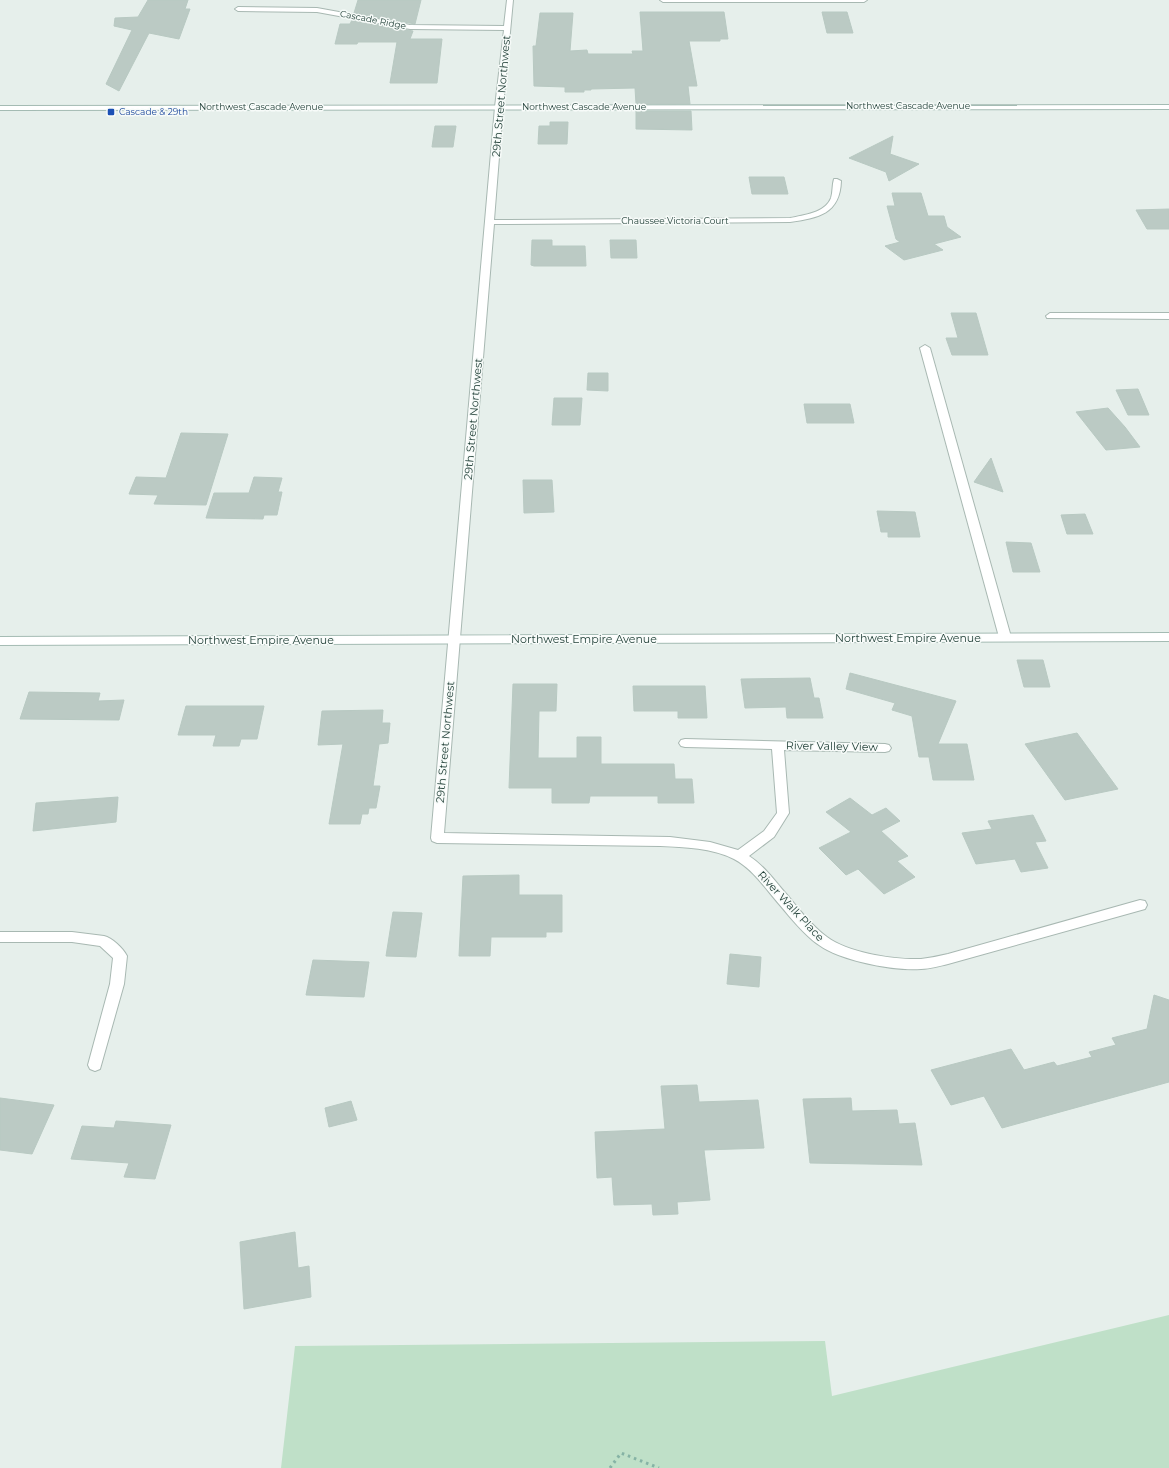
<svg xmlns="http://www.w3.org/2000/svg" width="1169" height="1468" font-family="Montserrat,sans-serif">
	<rect width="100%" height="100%" fill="#e6efeb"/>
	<path fill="#bfe0c8" d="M1169 1315V1468H281L295 1346 825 1341 832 1396Z"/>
	<g fill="#bbcac4" stroke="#b8c9c2">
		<path d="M148 0H188L185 9H190L179 39 149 33 119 91 106 84 132 30 114 26 115 18 138 17Z"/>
		<path d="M358 0H421L415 24 354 13Z"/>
		<path d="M640 12H724L728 39H720V41H689L697 86H688L690 104H636L635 88 591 89V90H584V92H565V87L534 86 533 46H536L540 13H573L570 51 587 50 588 54H633L632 51H643Z"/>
		<path d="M822 12H847L853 33H827Z"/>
		<path d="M352 20 413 31 410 39H442L437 83H390L397 42H358L357 44H335L340 24H350Z"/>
		<path d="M636 111H691L692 130 636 129Z"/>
		<path d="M550 122H568L567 144H538L539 126H550Z"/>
		<path d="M435 126H456L453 147H432Z"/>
		<path d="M893 136 890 154 919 164 889 181 886 172 849 158Z"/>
		<path d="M749 177H784L788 194H752Z"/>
		<path d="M892 193H921L928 216H944L947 227 961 237 934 244 943 250 904 260 885 246 900 242 896 239 887 206H895Z"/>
		<path d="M1169 209V229H1147L1136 210Z"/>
		<path d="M532 240H552V246H585L586 266H534L531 265Z"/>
		<path d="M610 240H636L637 258H611Z"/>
		<path d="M951 313H976L988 355H952L946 338H958Z"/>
		<path d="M588 373H608V391L587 390Z"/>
		<path d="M1138 389 1149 415H1128L1116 390Z"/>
		<path d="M554 398H582L580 425H552Z"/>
		<path d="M804 404H850L854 423H807Z"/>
		<path d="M1108 408 1125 427 1140 447 1106 450 1076 412Z"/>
		<path d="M181 433 228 434 206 505 154 504 158 495 129 494 136 477 166 478Z"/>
		<path d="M991 458 1003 492 974 482Z"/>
		<path d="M254 477 282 478 278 492H282L277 515H264L263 519 206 518 214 493H249Z"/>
		<path d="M523 480H552L554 512 524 513Z"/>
		<path d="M877 511 915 512 920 537H888V532H881Z"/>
		<path d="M1085 514 1093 534H1067L1061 515Z"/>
		<path d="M1006 542 1031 543 1040 572H1013Z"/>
		<path d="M1017 660H1043L1050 687H1024Z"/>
		<path d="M850 673 956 701 938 744H967L974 780H933L929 757H919L912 716 892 710 895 703 846 689Z"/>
		<path d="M810 678 814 698H819L823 718H787L786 707 745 708 741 679Z"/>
		<path d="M513 684H557L556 711H539L538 758H577V737H601V764H674L675 779H692L694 803H658V796H590L589 803H552V788H509Z"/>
		<path d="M633 686H705L707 718H678V711H634Z"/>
		<path d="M29 692 100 693 98 701 124 700 119 720 20 719Z"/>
		<path d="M186 706H264L257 739H241L239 746H213L216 735H178Z"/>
		<path d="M383 710 382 723H390L388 743 379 744 373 786H380L376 808H369L368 814H362L360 824H329L343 744 318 745 322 711Z"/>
		<path d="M1077 733 1118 789 1065 800 1025 744Z"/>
		<path d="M118 797 116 822 33 831 36 803Z"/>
		<path d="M850 798 872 815 886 808 900 821 881 831 908 856 897 861 915 877 884 894 858 869 846 875 819 848 851 832 826 812Z"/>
		<path d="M1033 815 1046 841 1035 842 1048 868 1021 872 1015 859 976 864 962 833 992 829 988 821Z"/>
		<path d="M519 875V895H562V932H546V937H491L490 956H459L463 876Z"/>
		<path d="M393 912 422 913 416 957 386 956Z"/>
		<path d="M730 954 761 957 759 987 727 984Z"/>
		<path d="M313 960 369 962 364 997 306 995Z"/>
		<path d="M1154 995 1169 1000V1082L1002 1128 984 1096 951 1105 931 1070 1011 1049 1024 1070 1054 1062 1057 1066 1092 1057 1089 1052 1116 1045 1112 1038 1147 1029Z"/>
		<path d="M697 1085 699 1102 758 1100 764 1148 704 1150 710 1200 677 1202 678 1214 653 1215 652 1204 614 1205 612 1177 597 1178 595 1132 665 1129 661 1086Z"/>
		<path d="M0 1098 54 1105 32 1154 0 1150Z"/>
		<path d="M851 1098 852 1111 897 1110 899 1124 915 1123 922 1165 810 1163 803 1099Z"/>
		<path d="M351 1101 357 1120 329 1127 325 1108Z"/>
		<path d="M116 1121 171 1125 155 1179 124 1177 129 1163 71 1159 82 1126 114 1128Z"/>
		<path d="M295 1232 298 1268 309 1266 311 1297 244 1309 240 1242Z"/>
	</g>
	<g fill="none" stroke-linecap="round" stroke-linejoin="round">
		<g stroke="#a8b8b2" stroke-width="2">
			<g id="street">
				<path d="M507 0H513L503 107 494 220 790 218C804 215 825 213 831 198 833 192 832 185 834 179H837L841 181C840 214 818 218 790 222L494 224 444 833 670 837 710 842 738 850 764 831 777 813 772 749 685 747 681 746 679 743 681 740 685 739 885 744 889 745 891 748 889 751 885 752 784 750 789 813 774 837 749 856C765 866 776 883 789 897 800 911 812 926 827 937 848 953 895 960 921 959 930 958 939 956 948 954L1140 900 1145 901 1147 905 1145 909 948 964C939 966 930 969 921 969 894 971 841 961 819 945 804 935 791 918 779 904 765 888 753 869 734 859 712 848 685 847 660 846L437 843 432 841 431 838 495 107 504 30 410 29 317 12 238 11 235 9 238 7 317 8 410 25 504 26Z"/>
				<path d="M660 0H867L864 2H663Z"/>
				<path d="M1050 313H1169V319L1047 318 1046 316Z"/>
				<path d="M925 345 930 348 1011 637 1009 640H1001L999 637 920 348Z"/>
				<path d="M0 932H72L104 936C112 938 123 948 127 956L124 984 100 1069 95 1071 90 1069 88 1065 110 984 113 958 100 946 72 942H0Z"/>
			</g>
		</g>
		<g stroke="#a4bbb3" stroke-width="2">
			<g id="secondary">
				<path d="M1169 105V109L0 110V106Z"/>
				<path d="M1169 633V641L0 645V637Z"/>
			</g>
		</g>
		<path stroke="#86b3a5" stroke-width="3" stroke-dasharray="2.5 4" stroke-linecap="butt" d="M610 1468 621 1453 659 1468"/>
		<use href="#street" fill="#fff" fill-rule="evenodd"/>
		<use href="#secondary" fill="#fff" fill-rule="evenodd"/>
	</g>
	<rect fill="#1a4fb4" stroke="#f7fbf9" stroke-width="1.5" x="107" y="108" width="8" height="8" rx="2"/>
	<g text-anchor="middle" stroke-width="3" stroke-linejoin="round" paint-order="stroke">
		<g font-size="9" fill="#24423a" stroke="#f7fbf9">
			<text transform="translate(373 20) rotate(11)" y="3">Cascade Ridge</text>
			<text x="908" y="109">Northwest Cascade Avenue</text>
			<text x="261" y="110">Northwest Cascade Avenue</text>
			<text x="584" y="110">Northwest Cascade Avenue</text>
			<text x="675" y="224">Chaussee Victoria Court</text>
		</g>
		<g font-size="9" fill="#164399" stroke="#f7fbf9" text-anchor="start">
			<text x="119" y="115">Cascade &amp; 29th</text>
		</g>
		<g font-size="11" fill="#24423a" stroke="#f7fbf9">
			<text transform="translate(501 96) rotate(-85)" y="4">29th Street Northwest</text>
			<text transform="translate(473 419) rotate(-85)" y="4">29th Street Northwest</text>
			<text x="908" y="642">Northwest Empire Avenue</text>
			<text x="584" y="643">Northwest Empire Avenue</text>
			<text x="261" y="644">Northwest Empire Avenue</text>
			<text transform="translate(445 742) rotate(-85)" y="4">29th Street Northwest</text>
			<text transform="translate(832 746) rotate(1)" y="4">River Valley View</text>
			<text transform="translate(791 906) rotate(47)" y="4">River Walk Place</text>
		</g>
	</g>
</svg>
